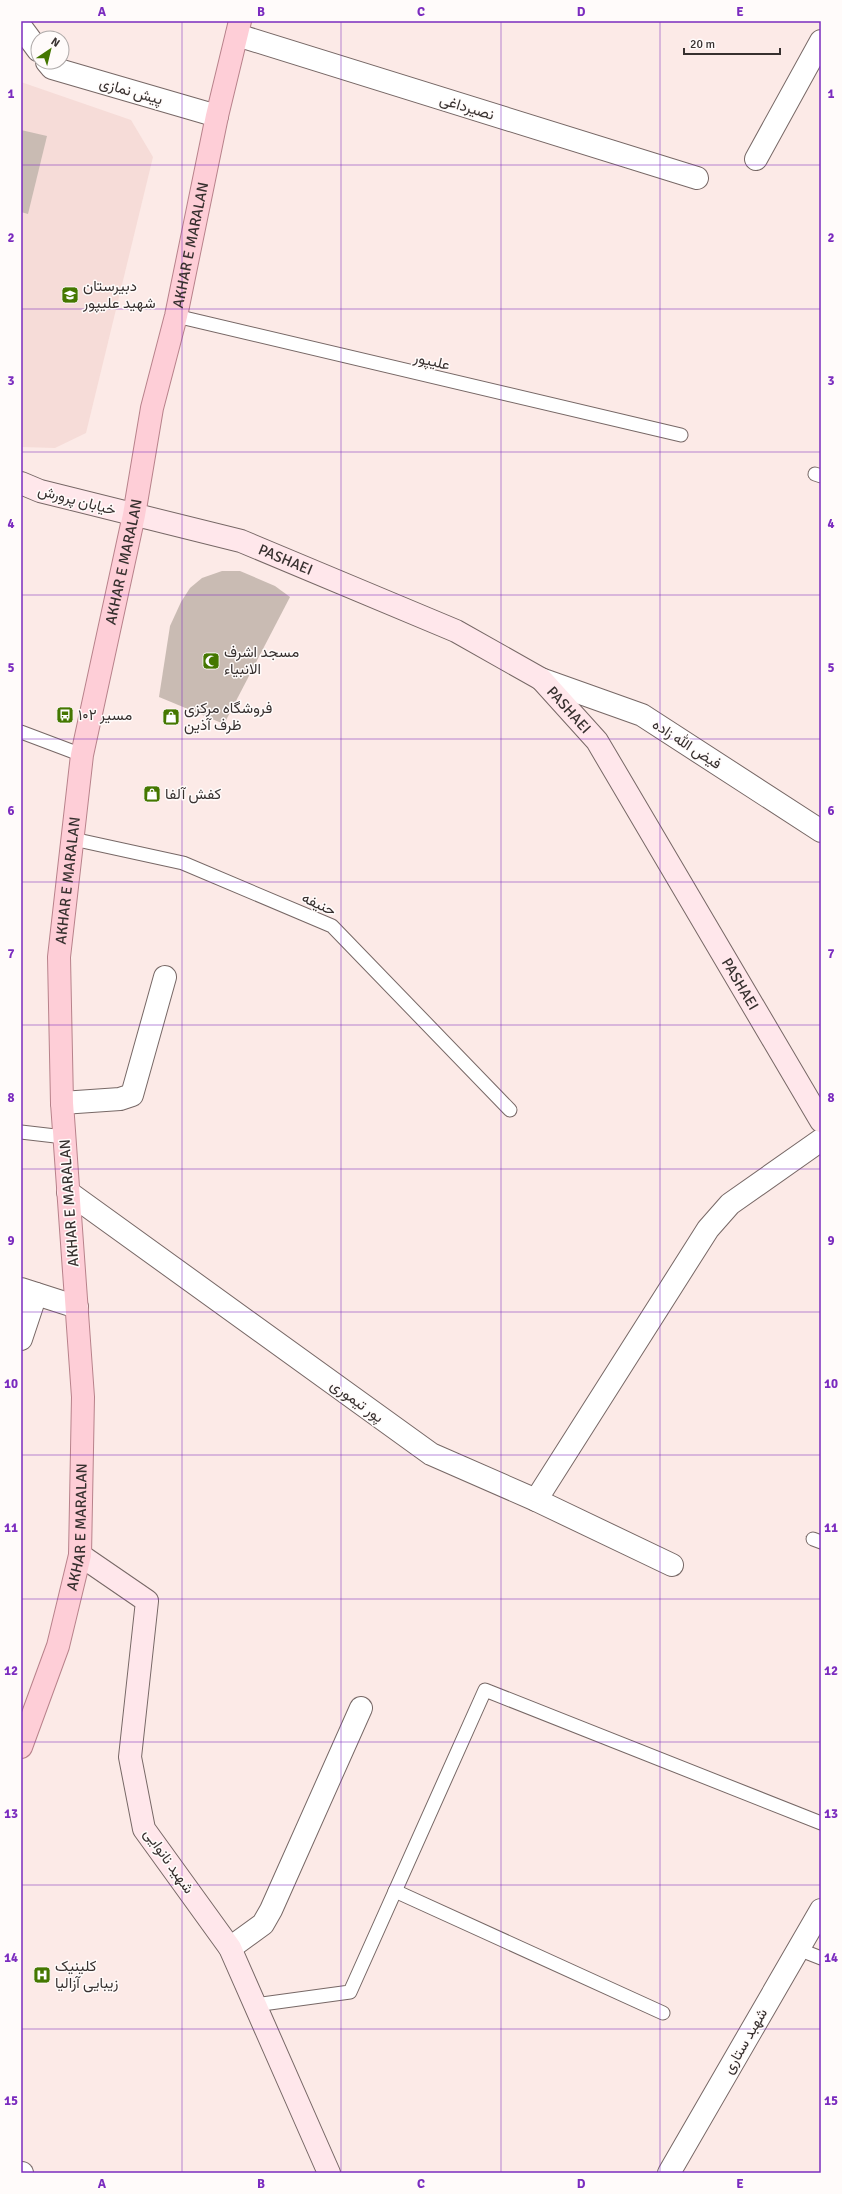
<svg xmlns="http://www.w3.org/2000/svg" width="842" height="2194" font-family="Signika,Vazirmatn,sans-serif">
	<rect width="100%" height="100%" fill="#fceae7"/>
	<path fill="#f6dcd8" d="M21 82 131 120 153 157 86 433 55 448 21 447Z"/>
	<g fill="#c9bbb3">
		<path d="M21 130 47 136 28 214 21 212Z"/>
		<path d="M222 571H240L275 586 290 597 224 724 159 697 170 626 181 602 190 588 202 578Z"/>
	</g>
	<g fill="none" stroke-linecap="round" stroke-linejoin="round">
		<g stroke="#776866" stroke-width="15">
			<g id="lane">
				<path d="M176 316 681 435"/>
				<path d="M815 474 821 476"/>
				<path d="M21 732 82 755"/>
				<path d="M73 839 183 863 332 926 510 1110"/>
				<path d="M21 1132 64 1137"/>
				<path d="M813 1539 821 1542"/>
				<path d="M395 1891 663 2013"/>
				<path d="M798 1949 821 1958"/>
				<path d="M255 2005 350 1992 485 1690 821 1823"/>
			</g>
		</g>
		<g stroke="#776866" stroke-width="24">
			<g id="street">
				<path d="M21 27 38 50"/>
				<path d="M237 35 697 178"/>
				<path d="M47 62 52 68 217 116"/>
				<path d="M756 159 821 41"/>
				<path d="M541 679 642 715 821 831"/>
				<path d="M62 1103 120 1099 132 1095 165 977"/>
				<path d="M68 1192 431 1454 536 1500 672 1565"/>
				<path d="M21 1289 77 1307"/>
				<path d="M21 1339 36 1294"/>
				<path d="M536 1500 708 1229 730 1204 821 1140"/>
				<path d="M230 1948 263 1924 271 1910 361 1708"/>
				<path d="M21 2173H22"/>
				<path d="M669 2173 821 1910"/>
			</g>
		</g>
		<g stroke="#776866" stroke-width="24">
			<g id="secondary">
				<path id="s1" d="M21 483 40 491 241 541 456 631 541 679 597 741 821 1121"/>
				<path d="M80 1555 147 1601 130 1757 144 1829 230 1948 329 2173"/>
			</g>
		</g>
		<g stroke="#b8828b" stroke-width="24">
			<g id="primary">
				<path id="s2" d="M21 1747 58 1646 80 1555 83 1397 62 1103 59 957 82 755 134 515 152 408 176 316 217 116 240 21"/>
			</g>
		</g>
		<use href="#lane" stroke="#fff" stroke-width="13"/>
		<use href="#street" stroke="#fff" stroke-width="22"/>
		<use href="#secondary" stroke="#ffe7eb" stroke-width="22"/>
		<use href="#primary" stroke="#feced7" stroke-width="22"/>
	</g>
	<path fill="none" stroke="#7b2cbf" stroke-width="1" stroke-opacity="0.55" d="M182 21V2173M341 21V2173M501 21V2173M660 21V2173M21 165H821M21 309H821M21 452H821M21 595H821M21 739H821M21 882H821M21 1025H821M21 1169H821M21 1312H821M21 1455H821M21 1599H821M21 1742H821M21 1885H821M21 2029H821"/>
	<defs>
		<g id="school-square" transform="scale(0.9)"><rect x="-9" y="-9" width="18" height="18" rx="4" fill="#470" stroke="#fffbfa"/><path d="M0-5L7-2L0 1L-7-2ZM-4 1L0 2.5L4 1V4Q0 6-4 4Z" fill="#fff"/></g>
		<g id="mosque-square" transform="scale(0.9)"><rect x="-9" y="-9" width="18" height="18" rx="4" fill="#470" stroke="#fffbfa"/><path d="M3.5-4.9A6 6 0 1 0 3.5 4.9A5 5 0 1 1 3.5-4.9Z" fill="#fff"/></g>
		<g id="bus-square" transform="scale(0.9)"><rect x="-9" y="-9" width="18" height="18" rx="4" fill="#470" stroke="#fffbfa"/><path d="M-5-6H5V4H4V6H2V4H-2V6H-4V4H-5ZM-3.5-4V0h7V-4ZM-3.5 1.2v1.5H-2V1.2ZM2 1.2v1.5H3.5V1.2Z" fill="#fff"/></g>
		<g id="shop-square" transform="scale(0.9)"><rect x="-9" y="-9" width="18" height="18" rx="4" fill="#470" stroke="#fffbfa"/><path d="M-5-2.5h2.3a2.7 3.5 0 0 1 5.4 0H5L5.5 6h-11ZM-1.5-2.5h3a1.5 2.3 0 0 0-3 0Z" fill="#fff"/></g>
		<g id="hospital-square" transform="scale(0.9)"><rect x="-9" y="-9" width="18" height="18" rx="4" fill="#470" stroke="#fffbfa"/><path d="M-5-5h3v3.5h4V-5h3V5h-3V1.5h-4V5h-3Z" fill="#fff"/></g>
	</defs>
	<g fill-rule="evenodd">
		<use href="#school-square" x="70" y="295"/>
		<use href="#mosque-square" x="211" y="661"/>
		<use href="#bus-square" x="65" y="715"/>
		<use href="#shop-square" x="171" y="717"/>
		<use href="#shop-square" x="152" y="794"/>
		<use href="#hospital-square" x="42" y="1975"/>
	</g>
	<g text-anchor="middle" stroke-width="3" stroke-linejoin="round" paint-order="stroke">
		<g font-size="15" fill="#37302f" stroke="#fffbfa">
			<text transform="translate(131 91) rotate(16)" y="5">پیش نمازی</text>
			<text transform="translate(467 107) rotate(17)" y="5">نصیرداغی</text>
			<text dy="5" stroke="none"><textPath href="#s2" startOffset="1525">AKHAR E MARALAN</textPath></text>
			<text transform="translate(432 361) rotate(13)" y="5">علیپور</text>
			<text transform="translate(77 500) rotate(15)" y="5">خیابان پرورش</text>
			<text dy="5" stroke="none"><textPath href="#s1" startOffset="276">PASHAEI</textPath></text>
			<text dy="5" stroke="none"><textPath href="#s2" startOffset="1201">AKHAR E MARALAN</textPath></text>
			<text dy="5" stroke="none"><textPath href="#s1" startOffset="600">PASHAEI</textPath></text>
			<text transform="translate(687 744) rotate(33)" y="5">فیض الله زاده</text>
			<text dy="5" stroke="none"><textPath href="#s2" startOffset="877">AKHAR E MARALAN</textPath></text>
			<text transform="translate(319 904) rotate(25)" y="5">حنیفه</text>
			<text dy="5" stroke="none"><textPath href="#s1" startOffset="924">PASHAEI</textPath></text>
			<text transform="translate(69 1203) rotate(-94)" y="5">AKHAR E MARALAN</text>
			<text transform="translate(357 1401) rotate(36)" y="5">پور تیموری</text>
			<text dy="5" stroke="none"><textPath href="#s2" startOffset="229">AKHAR E MARALAN</textPath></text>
			<text transform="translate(169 1861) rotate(55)" y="5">شهید نانوایی</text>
			<text transform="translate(745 2041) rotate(-60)" y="5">شهبد ستاری</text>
		</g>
		<g font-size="15" fill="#37302f" stroke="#fffbfa" text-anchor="start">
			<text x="83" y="291">دبیرستان<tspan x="83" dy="17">شهید علیپور</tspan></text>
			<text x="224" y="657">مسجد اشرف<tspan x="224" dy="17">الانبیاء</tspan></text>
			<text x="184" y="713">فروشگاه مرکزی<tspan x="184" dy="17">ظرف آذین</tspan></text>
			<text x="78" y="720">مسیر ۱۰۲</text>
			<text x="165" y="799">کفش آلفا</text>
			<text x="55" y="1971">کلینیک<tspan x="55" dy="17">زیبایی آزالیا</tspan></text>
		</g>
	</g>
	<rect width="842" height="2194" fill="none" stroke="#fffbfa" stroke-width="44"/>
	<g transform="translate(50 50) rotate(35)"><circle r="19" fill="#fffbfa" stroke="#afaaa9"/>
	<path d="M0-3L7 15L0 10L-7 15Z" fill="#447700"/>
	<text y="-6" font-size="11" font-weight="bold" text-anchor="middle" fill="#37302f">N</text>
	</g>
	<path d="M684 48v6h96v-6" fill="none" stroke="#37302f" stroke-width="2"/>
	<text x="690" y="48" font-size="12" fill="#37302f" stroke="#fffbfa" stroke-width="3" paint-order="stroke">20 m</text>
	<rect x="22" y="22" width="798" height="2150" fill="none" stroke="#7b2cbf" stroke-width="1.5"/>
	<g font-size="13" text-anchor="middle" font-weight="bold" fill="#7b2cbf">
		<text x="102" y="16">A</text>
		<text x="261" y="16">B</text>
		<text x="421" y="16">C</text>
		<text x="581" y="16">D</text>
		<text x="740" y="16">E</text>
		<text x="11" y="98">1</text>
		<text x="831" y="98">1</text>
		<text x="11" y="242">2</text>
		<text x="831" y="242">2</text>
		<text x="11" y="385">3</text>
		<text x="831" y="385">3</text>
		<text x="11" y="528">4</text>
		<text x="831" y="528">4</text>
		<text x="11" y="672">5</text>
		<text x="831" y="672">5</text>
		<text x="11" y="815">6</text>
		<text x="831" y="815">6</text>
		<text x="11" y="958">7</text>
		<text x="831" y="958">7</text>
		<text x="11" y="1102">8</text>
		<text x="831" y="1102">8</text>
		<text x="11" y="1245">9</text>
		<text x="831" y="1245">9</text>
		<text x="11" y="1388">10</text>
		<text x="831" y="1388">10</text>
		<text x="11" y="1532">11</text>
		<text x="831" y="1532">11</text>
		<text x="11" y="1675">12</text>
		<text x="831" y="1675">12</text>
		<text x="11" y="1818">13</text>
		<text x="831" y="1818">13</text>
		<text x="11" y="1962">14</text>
		<text x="831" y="1962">14</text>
		<text x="11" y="2105">15</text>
		<text x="831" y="2105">15</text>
		<text x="102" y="2188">A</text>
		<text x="261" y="2188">B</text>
		<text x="421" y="2188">C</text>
		<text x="581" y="2188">D</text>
		<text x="740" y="2188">E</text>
	</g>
</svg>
